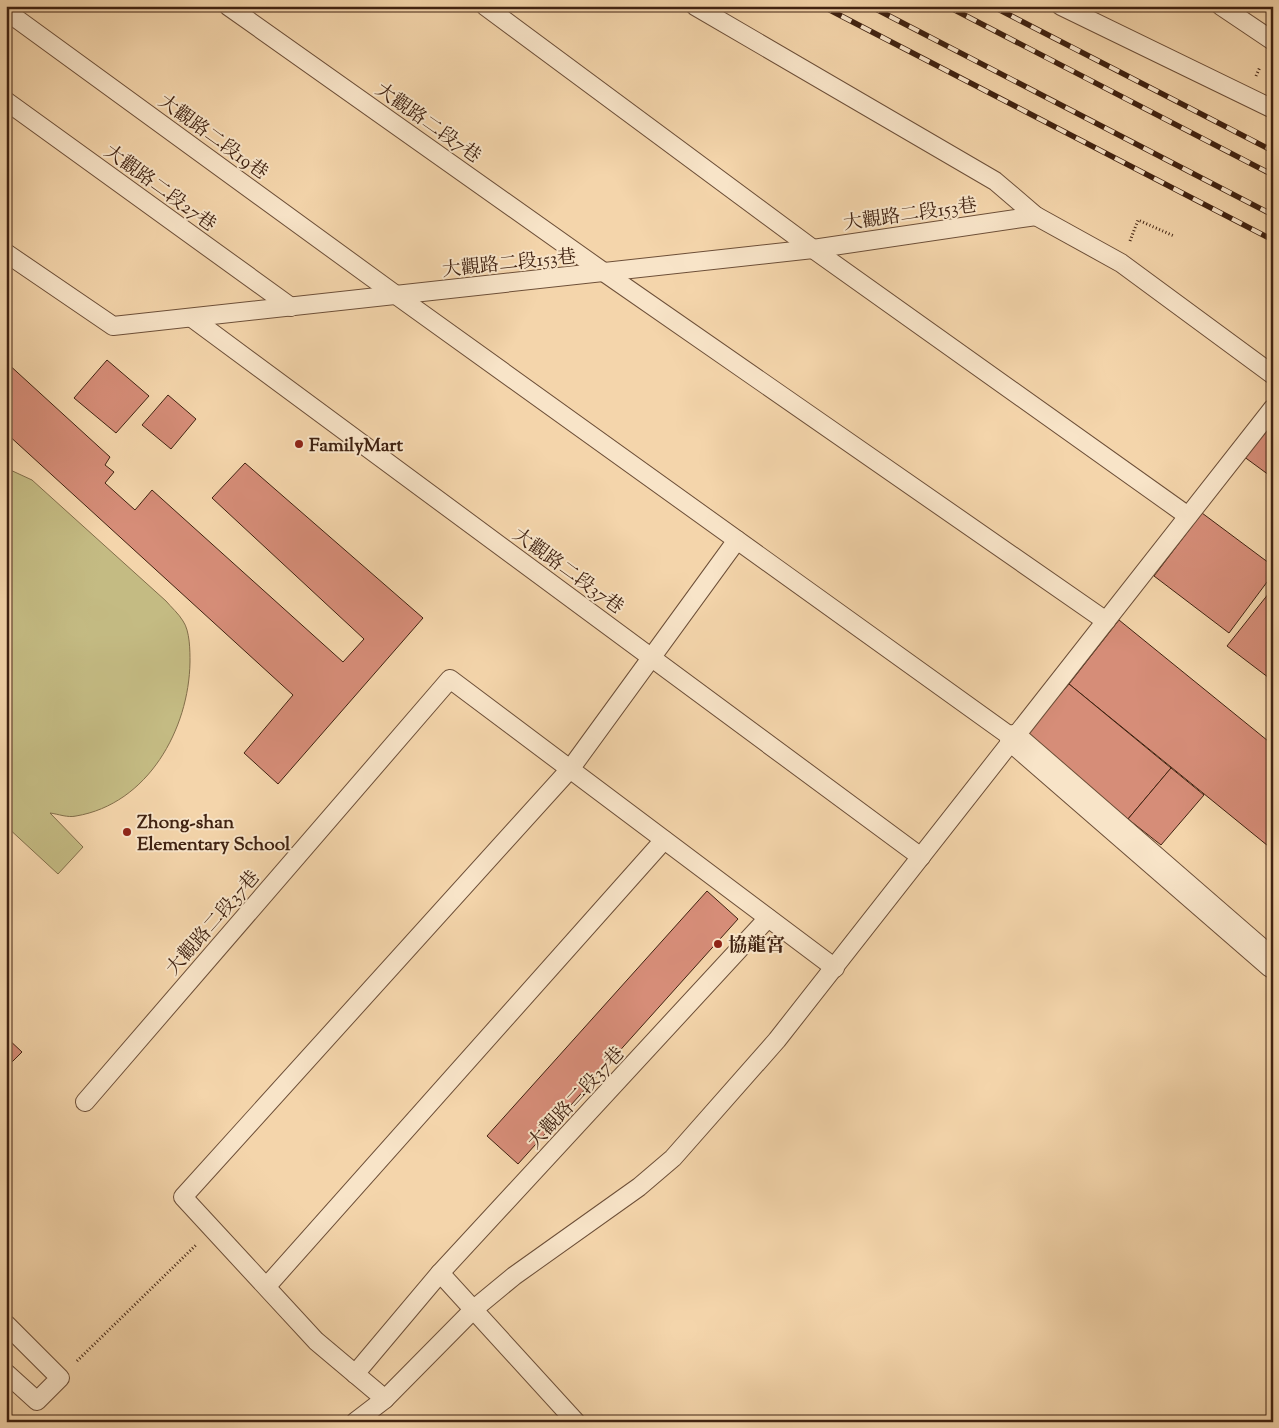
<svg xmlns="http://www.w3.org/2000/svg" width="1279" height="1428" font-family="'Sorts Mill Goudy','Noto Serif TC',serif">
	<rect width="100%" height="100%" fill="#f4d5ab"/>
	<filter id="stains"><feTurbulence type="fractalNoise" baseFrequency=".004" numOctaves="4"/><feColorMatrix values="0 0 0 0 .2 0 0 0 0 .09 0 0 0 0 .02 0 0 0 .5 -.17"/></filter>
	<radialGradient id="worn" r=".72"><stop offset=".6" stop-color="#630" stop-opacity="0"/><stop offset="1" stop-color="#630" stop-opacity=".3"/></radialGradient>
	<path fill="#c4bb83" stroke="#826e4a" d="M6 468 32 480 166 601C171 607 179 614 183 621 190 631 190 651 190 662 189 729 148 804 76 816 68 818 58 814 50 813L83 847 58 874 6 826Z"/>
	<g fill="#d68d78" stroke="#402211">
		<path d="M107 360 149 396 116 433 74 398Z"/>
		<path d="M6 362 110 457 105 465 114 472 105 483 135 510 152 490 343 662 364 639 212 498 245 463 423 618 278 784 244 753 293 695 6 433Z"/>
		<path d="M168 395 196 419 171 449 142 425Z"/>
		<path d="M1273 417V478L1243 456Z"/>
		<path d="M1202 513 1273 566V574L1229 633 1154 576Z"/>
		<path d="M1273 588V681L1227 646Z"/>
		<path d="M1119 620 1273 745V850L1069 684Z"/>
		<path d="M1069 684 1171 768 1128 819 1026 734Z"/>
		<path d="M1171 768 1204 795 1161 845 1128 819Z"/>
		<path d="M707 891 738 919 518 1164 487 1136Z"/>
		<path d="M6 1037 22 1052 6 1068Z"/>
	</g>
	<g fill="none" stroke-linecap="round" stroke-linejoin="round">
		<g stroke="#6d4f38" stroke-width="20">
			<g id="service">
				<path d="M228 6 605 273 1106 621"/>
				<path d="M485 6 813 249 1188 516"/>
				<path d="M695 6 995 181 1036 216 1121 263 1273 375"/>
				<path d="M1061 6 1273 109"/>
				<path d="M1221 6 1273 41"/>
				<path d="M6 11 396 295 1014 739"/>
				<path d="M6 101 291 307"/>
				<path d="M6 253 113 326 813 249 1036 216"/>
				<path d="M192 318 921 857"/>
				<path d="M85 1102 450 679 835 968"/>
				<path d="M440 1273 576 1422"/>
				<path d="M267 1286 664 840"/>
				<path d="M6 1324 60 1378 37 1401 6 1373"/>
				<path d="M355 1374 440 1273 768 918"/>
				<path d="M385 1399 316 1341 183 1197 571 768 737 540"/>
				<path d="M355 1422 385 1399 474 1309 514 1276 639 1187 673 1158 777 1040 1273 408"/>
			</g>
		</g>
		<g stroke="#6d4f38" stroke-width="30">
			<path id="minor" d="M1014 739 1273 964"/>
		</g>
		<g stroke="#402211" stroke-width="3" stroke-dasharray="1 2.5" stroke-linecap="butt">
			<path d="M1256 76 1260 67"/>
			<path d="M1130 241 1138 220 1174 236"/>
			<path d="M77 1361 196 1245"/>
		</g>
		<use href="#service" stroke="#f8e4c8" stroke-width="18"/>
		<use href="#minor" stroke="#f8e4c8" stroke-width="28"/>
		<g stroke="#402211" stroke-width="5.5">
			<g id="rail">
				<path d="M822 6 1273 240"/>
				<path d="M870 6 1273 215"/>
				<path d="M947 6 1273 175"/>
				<path d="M992 6 1273 151"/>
			</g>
		</g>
		<use href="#rail" stroke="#f8e4c8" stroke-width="4" stroke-dasharray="11" stroke-linecap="butt"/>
	</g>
	<g fill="#8f2418" stroke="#f8e4c8" stroke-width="2">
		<circle cx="299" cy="444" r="5"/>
		<circle cx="127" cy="832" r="5"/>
		<circle cx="718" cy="944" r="5"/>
	</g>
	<g text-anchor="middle" stroke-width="4" stroke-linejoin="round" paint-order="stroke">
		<g font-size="19" fill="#402211" stroke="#f8e4c8">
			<text transform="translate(429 122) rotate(35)" y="7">大觀路二段7巷</text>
			<text transform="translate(214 136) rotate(36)" y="7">大觀路二段19巷</text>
			<text transform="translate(161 187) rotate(36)" y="7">大觀路二段27巷</text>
			<text transform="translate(910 213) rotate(-8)" y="7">大觀路二段153巷</text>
			<text transform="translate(509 262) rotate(-6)" y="7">大觀路二段153巷</text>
			<text transform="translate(569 570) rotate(36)" y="7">大觀路二段37巷</text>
			<text transform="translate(212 922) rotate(-49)" y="7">大觀路二段37巷</text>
			<text transform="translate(575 1097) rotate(-47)" y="7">大觀路二段37巷</text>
		</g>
		<g font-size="19" font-weight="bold" fill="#402211" stroke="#f8e4c8" text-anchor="start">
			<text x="309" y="451">FamilyMart</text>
			<text x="137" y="828">Zhong-shan<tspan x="137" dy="22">Elementary School</tspan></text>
			<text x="728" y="951">協龍宮</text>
		</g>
	</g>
	<rect width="1279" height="1428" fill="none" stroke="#f4d5ab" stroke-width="25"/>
	<rect x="8" y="8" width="1264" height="1413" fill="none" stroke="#402211" stroke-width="2.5"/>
	<rect x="12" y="12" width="1254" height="1403" fill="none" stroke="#402211"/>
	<rect width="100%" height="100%" filter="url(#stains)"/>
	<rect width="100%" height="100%" fill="url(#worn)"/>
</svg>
